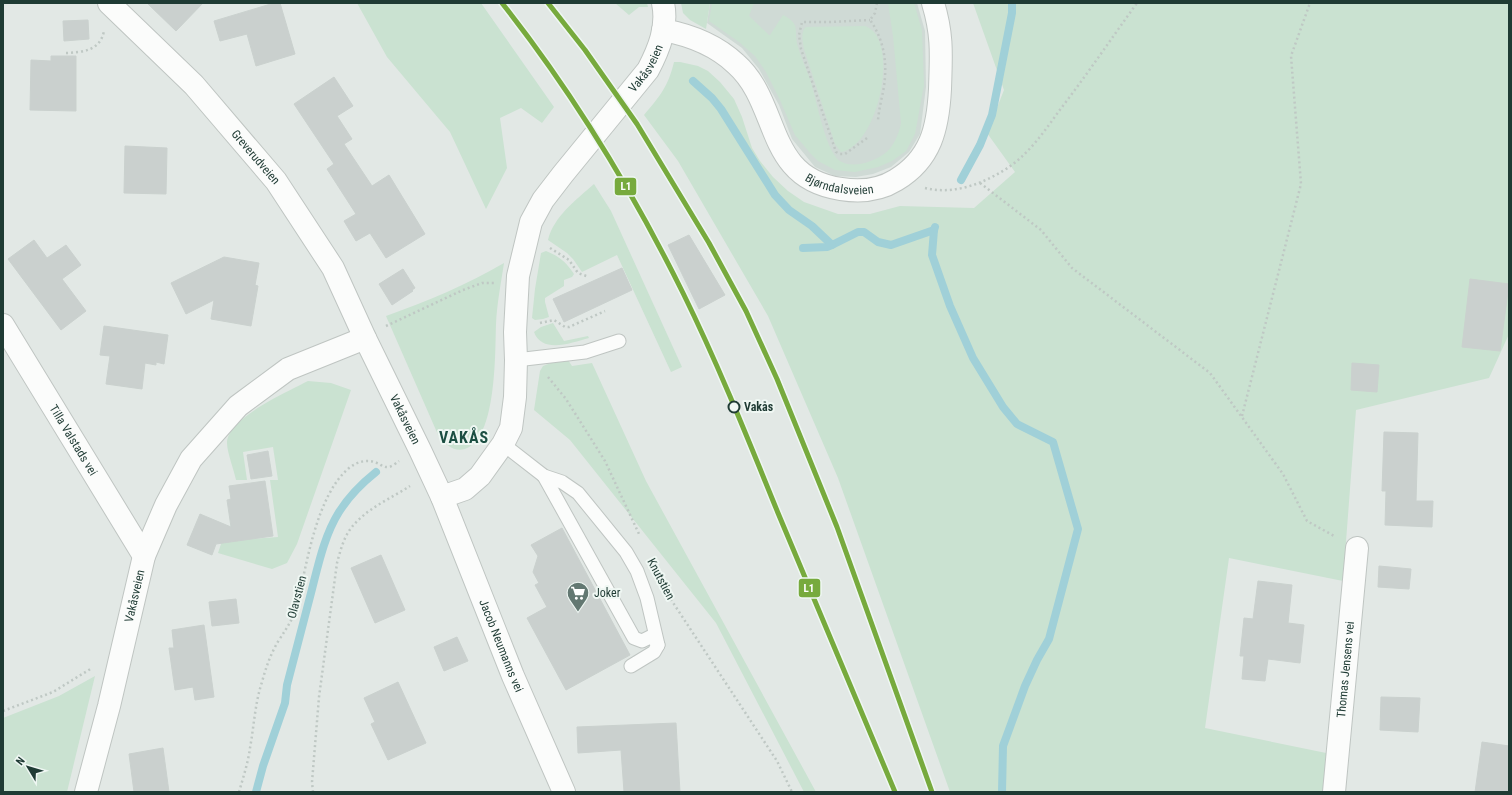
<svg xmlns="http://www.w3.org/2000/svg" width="1512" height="795" font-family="'Roboto Condensed',sans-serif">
	<rect width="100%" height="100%" fill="#e2e8e5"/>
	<path fill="#cfdad5" d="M710 3H917L925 31 926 87 920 134 909 152 891 167 873 174 856 177 835 176 815 167 792 139 779 105 759 69 742 48 707 23Z"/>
	<g fill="#cae2d1">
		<path d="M357 3H481L554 107 542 123 521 108 500 118 507 168 486 209 450 132 387 57Z"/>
		<path d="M615 3H647L648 7H639L629 15Z"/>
		<path d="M681 3H710L706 29 690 20 683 13Z"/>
		<path d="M712 3H754L749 16 769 35H770L783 15C802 25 793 30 798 47 801 58 806 68 810 79 816 97 825 151 840 161 852 169 873 162 884 154 893 148 899 134 901 123L893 36 888 3H914L922 30 924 85 915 134 906 151 892 161 878 167 855 172 835 170 818 161 810 153 795 135 780 100 766 72 755 56 739 42 709 21Z"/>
		<path d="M973 3H1509V334L1489 378 1356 410 1343 581 1229 558 1205 728 1331 754 1328 792H950L838 478 768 316 678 161 644 115C660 96 668 87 674 62H680L698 66 708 71 720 82 734 99 742 117 752 148 760 161 773 177 788 191 804 202 838 214H870L900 206 974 208 1015 172 987 133 1004 90Z"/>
		<path d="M865 26C901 38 879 146 841 152L835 144 804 49C803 42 800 32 806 27Z"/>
		<path d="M594 184 611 211 682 367 671 372 617 255 582 272 573 259 567 253 548 240C554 216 576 200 594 184Z"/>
		<path d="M546 251C559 256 566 262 574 274L572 277 564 280V286L545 298V302L549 317 543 319 535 320 532 318 535 289 541 253Z"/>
		<path d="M504 263C501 283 497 303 496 324 495 351 497 439 465 449 454 452 446 445 439 437L386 316C428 301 466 285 504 263Z"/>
		<path d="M553 323 564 341 588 336 589 338C571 343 542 354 534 332L541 327Z"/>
		<path d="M566 357 572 366 592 363 646 481 816 792H804L716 623 570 440 534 410 540 371 543 366Z"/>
		<path d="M308 381 331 383 351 390 297 544 287 563 272 569 218 553 222 541 278 537 270 480H278L273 447 243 452 247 480H236C234 470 227 452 227 443 227 418 289 391 308 381Z"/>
		<path d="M95 676 67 792H3V718L59 696Z"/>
	</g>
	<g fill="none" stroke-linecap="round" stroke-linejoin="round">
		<g stroke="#a0d0d8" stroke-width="8">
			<path d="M693 81 712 98 721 109 775 195 789 210 812 226 832 245 858 232H864L878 242 891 245 934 230"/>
			<path d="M961 180 980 145 992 115 1012 13V3"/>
			<path d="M935 227 934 230 932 255 950 306 973 358 1003 407 1017 424 1053 442 1078 529 1049 639 1037 660 1025 686 1003 746 1002 792"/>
			<path d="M803 248 827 247 832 245"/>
			<path d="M256 792 263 766 285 703 287 685C295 654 303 624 311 593 318 566 324 536 339 512 349 496 361 484 376 472"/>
		</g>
	</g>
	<g fill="#cad0ce" stroke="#cad1ce">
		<path d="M147 3H203L176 31Z"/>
		<path d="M274 3H280L295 54 256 66 247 34 220 41 214 21Z"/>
		<path d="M88 20 89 39 64 41 63 21Z"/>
		<path d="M51 56H76V111L30 110 31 60 51 61Z"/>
		<path d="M334 77 353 106 337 116 352 139 344 144 372 186 389 175 425 234 386 258 370 233 356 241 344 221 356 214 327 169 334 164 294 104Z"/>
		<path d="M125 146 167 148 166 194 124 193Z"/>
		<path d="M689 235 725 295 699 309 668 245Z"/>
		<path d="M34 240 47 258 66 245 81 265 62 279 86 311 61 330 8 259Z"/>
		<path d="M224 257 259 263 255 285 258 286 251 326 211 319 214 300 186 314 171 283Z"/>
		<path d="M622 268 632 290 564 322 553 299Z"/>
		<path d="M403 269 415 288 412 290 413 291 392 305 379 284Z"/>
		<path d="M1470 279 1509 284 1500 351 1462 347Z"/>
		<path d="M104 326 168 335 164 364 156 362V365L145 363 142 389 106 384 110 356 100 355Z"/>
		<path d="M1352 363 1379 365 1377 392 1351 390Z"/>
		<path d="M1384 432 1418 433 1416 501H1433L1432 527 1385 525 1386 491H1382Z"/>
		<path d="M268 451 272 476 251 479 247 455Z"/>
		<path d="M265 481 273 536 216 544 212 555 187 545 200 514 231 527 227 500 231 499 229 486Z"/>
		<path d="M562 528 630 655 566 690 527 618 547 607 535 585 539 583 533 572 538 556 531 545Z"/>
		<path d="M381 555 405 610 375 623 351 568Z"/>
		<path d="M1379 566 1411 569 1409 589 1378 587Z"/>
		<path d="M1258 581 1292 585 1288 623 1304 625 1300 663 1268 659 1265 681 1242 679 1244 656H1240L1244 618 1253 619Z"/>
		<path d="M236 599 239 623 212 626 209 602Z"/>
		<path d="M204 625 214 697 195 700 193 687 175 690 169 648H174L172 630Z"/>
		<path d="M457 637 468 661 444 671 434 647Z"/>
		<path d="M398 682 426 743 388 760 371 724 375 722 364 698Z"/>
		<path d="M1381 697 1420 698 1418 732 1380 730Z"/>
		<path d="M676 723 680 792H624L621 750 578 753 577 727Z"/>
		<path d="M1482 742 1509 746V792H1475Z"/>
		<path d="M163 748 169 792H134L129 754Z"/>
	</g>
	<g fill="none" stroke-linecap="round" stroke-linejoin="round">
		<g stroke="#bfc5c2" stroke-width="15">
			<g id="service">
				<path d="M516 360 585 352 619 341"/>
				<path d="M503 444 544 476 562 482 578 493 626 552 637 571 647 598 658 645 654 652 631 666"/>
				<path d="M544 476 634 638 642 641 652 636 658 645"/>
			</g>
		</g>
		<g stroke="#bfc5c2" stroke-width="24">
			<g id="minor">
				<path id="s1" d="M109 3 194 85 276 181 333 268 365 338 420 450 442 497 513 676 564 792"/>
				<path id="s2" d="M663 30C690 35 716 45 736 64 781 104 764 178 841 189 860 192 880 190 896 180 931 159 938 128 940 89 941 56 943 36 933 3"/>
				<path id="s3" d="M3 325 144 556"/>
				<path id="s4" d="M442 497 465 489 480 476 503 444 511 428 515 397 516 360 515 332 518 276 531 222 543 200 563 174 648 70C659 49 668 27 663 3"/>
				<path id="s5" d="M86 792 109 706 144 556 166 505 191 459 238 406 288 369 365 338"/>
				<path id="s6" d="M1334 792 1357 548"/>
			</g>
		</g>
		<g stroke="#bfc8c4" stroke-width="2.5" stroke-dasharray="2 3" stroke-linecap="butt">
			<path d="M877 3 875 13 870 20C885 41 888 66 883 92 881 101 879 110 878 120"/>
			<path d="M66 53C83 52 100 51 104 31"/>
			<path d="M867 138 845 154H840L836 152 801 49 799 35 802 22H829L870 20"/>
			<path d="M980 183 1041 230 1072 268 1210 373 1283 474 1307 521 1336 537"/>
			<path d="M925 188C954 195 982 184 1006 169 1028 155 1044 132 1059 111 1086 76 1111 39 1137 3"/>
			<path d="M550 248 569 260 578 273 589 277"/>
			<path d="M540 323 554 320 565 327H569L605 311"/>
			<path d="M386 326 463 290 482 283H494"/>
			<path d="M548 377 566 399 605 461 639 534"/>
			<path d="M1242 416 1301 184 1291 56 1310 3"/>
			<path d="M668 595 777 761 792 792"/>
			<path d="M3 711 53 692 92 668"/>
			<path d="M239 792C243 778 248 763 250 748 254 726 255 703 262 682 266 667 271 653 279 640 288 626 292 621 297 605 307 564 316 496 349 468 358 461 368 459 377 463 380 464 383 467 386 467 391 468 396 463 399 461"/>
			<path d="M313 792 312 782 319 697 337 563C340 552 343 540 349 531 363 510 390 499 410 486"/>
		</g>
		<use href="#service" stroke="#fbfcfb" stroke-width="13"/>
		<use href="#minor" stroke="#fbfcfb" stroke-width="22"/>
		<g stroke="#eff7f3" stroke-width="8">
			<g id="rail-1">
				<path d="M502 3C573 93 632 190 683 293 718 364 748 439 778 513 817 606 856 699 895 792"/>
				<path d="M548 3 585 50 637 124 709 243 746 311 777 379 837 527 932 792"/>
			</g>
		</g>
		<use href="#rail-1" stroke="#77aa3d" stroke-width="5"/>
	</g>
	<defs>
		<g id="supermarket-pin" transform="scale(1.15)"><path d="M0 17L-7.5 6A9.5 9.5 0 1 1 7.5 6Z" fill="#637872" stroke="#eff7f3"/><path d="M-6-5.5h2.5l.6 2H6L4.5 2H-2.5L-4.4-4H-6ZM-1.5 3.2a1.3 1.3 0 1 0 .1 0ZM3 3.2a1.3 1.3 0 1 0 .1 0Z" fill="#fff"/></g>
	</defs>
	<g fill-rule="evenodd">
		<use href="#supermarket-pin" x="578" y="593"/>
	</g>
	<circle fill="#eff7f3" stroke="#1f3b34" stroke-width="2" cx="734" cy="407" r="5.5"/>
	<g text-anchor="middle" stroke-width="4" stroke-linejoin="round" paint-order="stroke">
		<g font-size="12" fill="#1f3b34" stroke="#eff7f3">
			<text dy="4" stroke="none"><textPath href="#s4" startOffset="502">Vakåsveien</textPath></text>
			<text dy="4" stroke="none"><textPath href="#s1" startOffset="213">Greverudveien</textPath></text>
			<text dy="4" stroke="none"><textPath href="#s2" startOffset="251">Bjørndalsveien</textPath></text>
			<text dy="4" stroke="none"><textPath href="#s1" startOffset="516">Vakåsveien</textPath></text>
			<text dy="4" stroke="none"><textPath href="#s3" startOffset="135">Tilla Valstads vei</textPath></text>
			<text transform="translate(661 579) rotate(62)" y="4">Knutstien</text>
			<text dy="4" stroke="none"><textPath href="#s5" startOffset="202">Vakåsveien</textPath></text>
			<text transform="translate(297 597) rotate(-75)" y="4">Olavstien</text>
			<text dy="4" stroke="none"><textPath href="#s1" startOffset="762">Jacob Neumanns vei</textPath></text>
			<text dy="4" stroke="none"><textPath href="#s6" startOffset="123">Thomas Jensens vei</textPath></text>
		</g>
		<g font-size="12" font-weight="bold" fill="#1f3b34" stroke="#eff7f3" text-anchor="start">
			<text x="744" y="411">Vakås</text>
		</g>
		<g font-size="12" fill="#1f3b34" stroke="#eff7f3" text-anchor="start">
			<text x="594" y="597">Joker</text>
		</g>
		<g font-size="16" font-weight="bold" letter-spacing="1" fill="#1b4e42" stroke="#eff7f3">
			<text x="464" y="443">VAKÅS</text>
		</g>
	</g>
	<g stroke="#eff7f3" stroke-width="1.5">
		<rect x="614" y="177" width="23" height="19" rx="4" fill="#77aa3d"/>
		<rect x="798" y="578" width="23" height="20" rx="4" fill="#77aa3d"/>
	</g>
	<g font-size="11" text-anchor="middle" font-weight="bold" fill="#fff">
		<text x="626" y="190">L1</text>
		<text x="809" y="592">L1</text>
	</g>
	<rect width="1512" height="795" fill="none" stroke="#1f3b34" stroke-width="8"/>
	<g transform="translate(28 767) rotate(308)" stroke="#eff7f3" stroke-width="3" paint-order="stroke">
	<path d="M0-3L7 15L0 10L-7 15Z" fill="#1f3b34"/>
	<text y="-6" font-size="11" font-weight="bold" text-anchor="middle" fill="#1f3b34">N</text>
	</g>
</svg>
